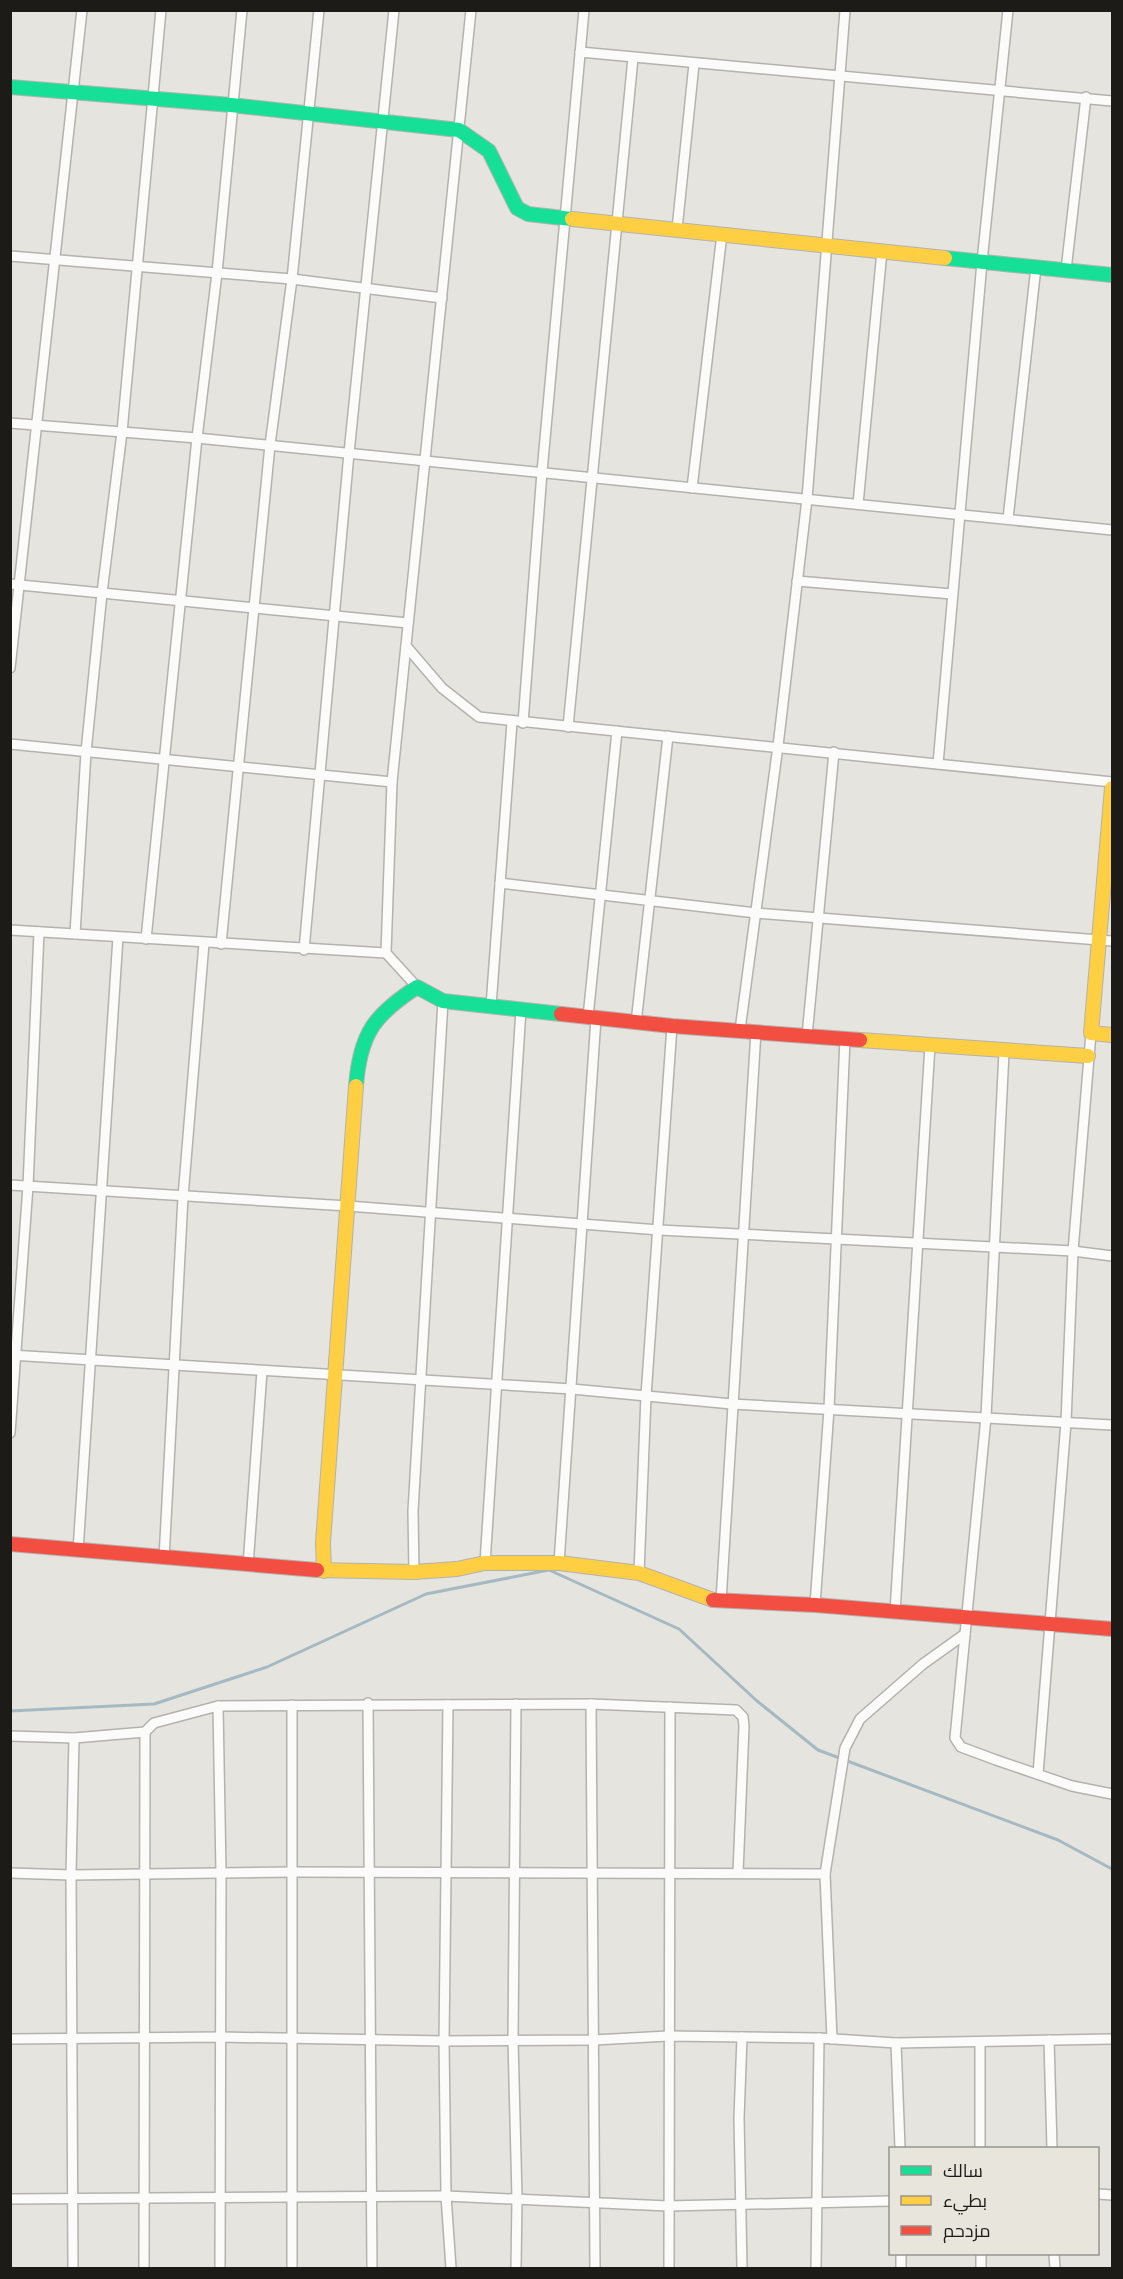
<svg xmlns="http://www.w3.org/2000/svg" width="1123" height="2279" font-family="Mulish,Cairo,sans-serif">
	<rect width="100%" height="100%" fill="#e5e4df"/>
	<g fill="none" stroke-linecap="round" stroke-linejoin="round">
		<path stroke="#a4b9c2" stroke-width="3" d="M10 1711 154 1704 267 1667 426 1594 549 1570 679 1629 757 1701 818 1750 1058 1840 1112 1869"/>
		<g stroke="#b4b2af" stroke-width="12">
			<g id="street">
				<path d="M580 52 1112 101"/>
				<path d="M677 229 694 64"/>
				<path d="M10 256 292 279 442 298"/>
				<path d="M1066 270 1086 97"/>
				<path d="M10 423 197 438 1112 530"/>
				<path d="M692 488 722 234"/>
				<path d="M858 504 882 251"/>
				<path d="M1008 519 1036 267"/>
				<path d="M797 581 952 594"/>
				<path d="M10 584 408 623"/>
				<path d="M406 646 442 688 479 717 1112 782"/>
				<path d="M10 668 82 10"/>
				<path d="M523 723 542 472 584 10"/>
				<path d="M568 727 633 58"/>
				<path d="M10 744 392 782"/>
				<path d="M938 764 982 262 1008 10"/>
				<path d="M500 883 756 913 1112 941"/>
				<path d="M10 930 386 953"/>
				<path d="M75 934 86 752 102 593 122 432 161 10"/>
				<path d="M146 939 197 438 217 273 242 10"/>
				<path d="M221 944 270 445 292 279 319 10"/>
				<path d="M304 950 349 453 394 10"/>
				<path d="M417 987 386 953 392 782 471 10"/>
				<path d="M491 1006 512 722"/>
				<path d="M588 1017 617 731"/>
				<path d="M636 1023 668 736"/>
				<path d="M740 1030 778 746 807 499 845 10"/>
				<path d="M807 1036 834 752"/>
				<path d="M1004 1052 986 1417 955 1738 961 1747 996 1760 1072 1786 1112 1794"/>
				<path d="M10 1185 348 1206 659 1230 1073 1251 1112 1256"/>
				<path d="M10 1355 572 1389 732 1404 1112 1425"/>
				<path d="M10 1433 28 1186 39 932"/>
				<path d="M78 1551 118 937"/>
				<path d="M164 1559 183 1197 204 943"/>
				<path d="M485 1563 521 1010"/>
				<path d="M559 1563 596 1018"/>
				<path d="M248 1566 262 1371"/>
				<path d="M414 1572 413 1511 443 1001"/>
				<path d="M639 1573 646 1396 672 1026"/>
				<path d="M721 1601 756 1031"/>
				<path d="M815 1605 829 1409 845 1039"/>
				<path d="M895 1612 930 1045"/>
				<path d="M368 1703 372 2268"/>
				<path d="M591 1704 595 2268"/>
				<path d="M292 1705V2268"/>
				<path d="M448 1705 444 2041 446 2196 451 2268"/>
				<path d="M218 1706 221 1872 220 2268"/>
				<path d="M10 1736 74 1738 145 1732 154 1723 218 1706 591 1704 736 1710 743 1717 744 1726 738 1873"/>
				<path d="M1038 1774 1066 1422 1073 1251 1091 1033"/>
				<path d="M10 1873 71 1875 292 1872 825 1874"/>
				<path d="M10 2039 220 2037 444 2041 594 2040 668 2036 819 2038 896 2043 1112 2039"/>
				<path d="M832 2039 825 1874 845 1748 860 1719 923 1664 965 1634"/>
				<path d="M1049 2040 1052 2148"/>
				<path d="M980 2042V2148"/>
				<path d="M896 2043 900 2148"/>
				<path d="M1098 2194 1112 2195"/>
				<path d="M10 2199 446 2196 668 2206 890 2201"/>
				<path d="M981 2254V2268"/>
				<path d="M1054 2254 1055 2268"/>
				<path d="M73 2268 71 1875 74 1738"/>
				<path d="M144 2268 145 1732"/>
				<path d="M516 2268 517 2198 513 2040 516 1704"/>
				<path d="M669 2268 670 1707"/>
				<path d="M742 2268 739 2118 742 2037"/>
				<path d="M816 2268 819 2038"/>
				<path d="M901 2268V2254"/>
			</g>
		</g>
		<g stroke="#b4b2af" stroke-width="16">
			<g id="fast">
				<path d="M10 87 231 105 459 130 489 151 517 208 528 214 572 219"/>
				<path d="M945 258 1112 275"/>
				<path d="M356 1086C360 1034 374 1015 417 987L443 1001 561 1014"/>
			</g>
		</g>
		<g stroke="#b4b2af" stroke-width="16">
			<g id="slow">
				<path d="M572 219 945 258"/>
				<path d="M1112 788 1091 1033 1112 1035"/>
				<path d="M860 1040 1088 1056"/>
				<path d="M317 1570 414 1572 457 1569 485 1563H559L639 1573 713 1600"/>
				<path d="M324 1571 323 1543 356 1086"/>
			</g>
		</g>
		<g stroke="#b4b2af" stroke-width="16">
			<g id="jam">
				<path d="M561 1014 672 1026 860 1040"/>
				<path d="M10 1544 317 1570"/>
				<path d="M713 1600 815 1605 1112 1629"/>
			</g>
		</g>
		<use href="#street" stroke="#fbfbfa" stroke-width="9"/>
		<use href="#fast" stroke="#16e098" stroke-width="14"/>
		<use href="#slow" stroke="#ffcf43" stroke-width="14"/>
		<use href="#jam" stroke="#f24e42" stroke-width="14"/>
	</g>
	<rect width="1123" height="2279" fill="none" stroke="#1d1b18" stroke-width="24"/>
	<rect x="889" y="2147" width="210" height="108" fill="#e8e5dc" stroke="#97948e" stroke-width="1.5"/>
	<rect x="901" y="2166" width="30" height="9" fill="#16e098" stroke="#97948e" stroke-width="1.5"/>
	<text x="943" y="2177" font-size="18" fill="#1d1b18">سالك</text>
	<rect x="901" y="2196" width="30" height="9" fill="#ffcf43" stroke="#97948e" stroke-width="1.5"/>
	<text x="943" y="2207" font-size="18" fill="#1d1b18">بطيء</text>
	<rect x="901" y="2226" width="30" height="9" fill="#f24e42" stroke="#97948e" stroke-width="1.5"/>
	<text x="943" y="2237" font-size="18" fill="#1d1b18">مزدحم</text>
</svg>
